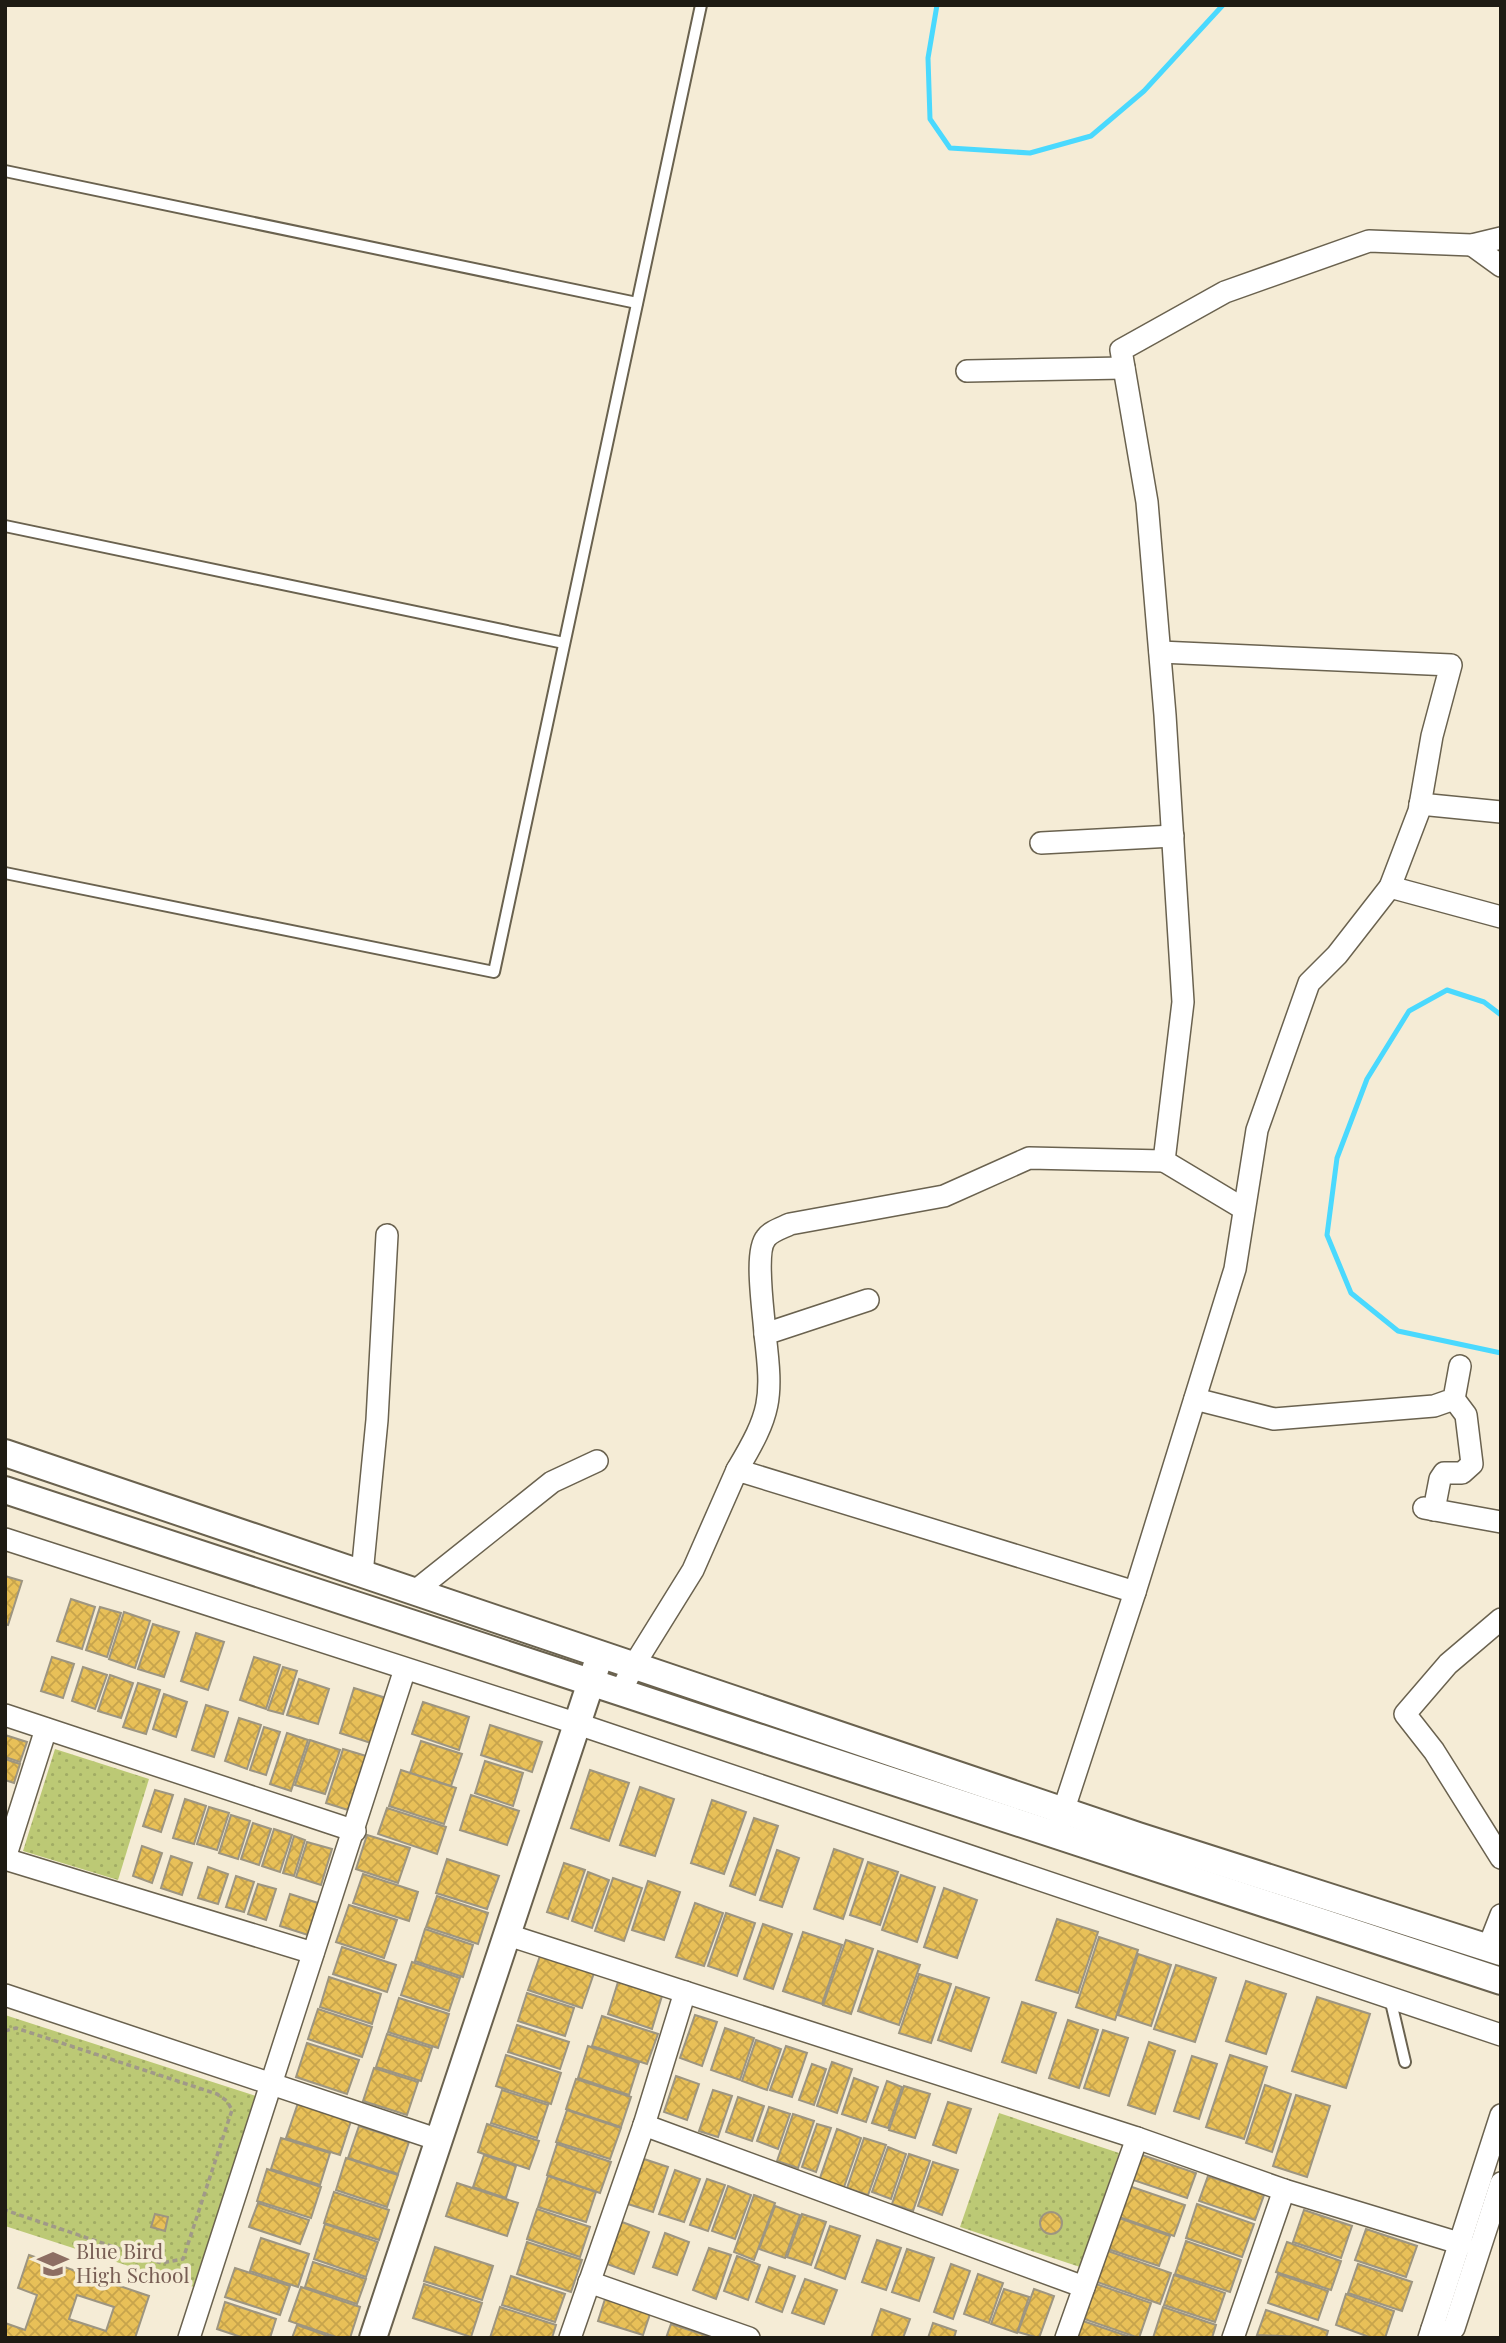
<svg xmlns="http://www.w3.org/2000/svg" width="1506" height="2343" font-family="'Playfair Display',serif">
	<defs>
		<pattern id="park-dots" width="8" height="8" patternUnits="userSpaceOnUse" patternTransform="scale(1.75)"><rect width="8" height="8" fill="#bcc975"/><path d="M2 2h.1M6 6h.1" fill="none" stroke="#a1ac64" stroke-width="1.8" stroke-linecap="round"/></pattern>
		<pattern id="building-cross-hatch" width="8" height="8" patternUnits="userSpaceOnUse" patternTransform="scale(1.75)"><rect width="8" height="8" fill="#e8c058"/><path d="M0 0l8 8M0 8l8-8" fill="none" stroke="#c7a44c"/></pattern>
	</defs>
	<rect width="100%" height="100%" fill="#f5ecd6"/>
	<g fill="url(#park-dots)">
		<path d="M55 1749 149 1779 118 1880 23 1851Z"/>
		<path d="M5 2015 262 2098 200 2289 5 2226Z"/>
		<path d="M999 2113 1119 2153 1080 2267 960 2227Z"/>
	</g>
	<g fill="none" stroke-linecap="round" stroke-linejoin="round">
		<g stroke="#4ad9fe" stroke-width="5">
			<path d="M937 5 928 58 930 119 950 148 1030 153 1091 136 1144 91 1223 5"/>
			<path d="M1501 1015 1484 1002 1447 990 1409 1011 1367 1079 1337 1158 1327 1235 1351 1293 1398 1331 1501 1353"/>
		</g>
	</g>
	<g fill="url(#building-cross-hatch)" stroke="#9d9580" stroke-width="2" fill-rule="evenodd">
		<path d="M5 1576 22 1581 8 1625 5 1624Z"/>
		<path d="M71 1599 95 1607 82 1649 57 1641Z"/>
		<path d="M100 1607 121 1613 107 1657 86 1650Z"/>
		<path d="M124 1612 150 1621 135 1668 109 1659Z"/>
		<path d="M153 1624 179 1632 164 1677 138 1669Z"/>
		<path d="M196 1633 224 1642 208 1690 181 1681Z"/>
		<path d="M52 1657 74 1664 63 1698 41 1691Z"/>
		<path d="M254 1657 280 1665 266 1709 240 1700Z"/>
		<path d="M83 1667 107 1675 95 1709 72 1701Z"/>
		<path d="M283 1667 297 1671 283 1714 268 1710Z"/>
		<path d="M110 1675 133 1683 121 1718 98 1711Z"/>
		<path d="M299 1679 329 1689 318 1724 287 1715Z"/>
		<path d="M138 1683 160 1690 146 1734 123 1727Z"/>
		<path d="M354 1688 386 1698 371 1743 340 1733Z"/>
		<path d="M164 1694 187 1702 176 1737 153 1729Z"/>
		<path d="M423 1702 469 1717 459 1750 412 1734Z"/>
		<path d="M206 1705 228 1712 214 1757 192 1750Z"/>
		<path d="M239 1718 261 1725 247 1769 225 1761Z"/>
		<path d="M490 1725 542 1742 532 1772 481 1755Z"/>
		<path d="M264 1727 280 1732 266 1775 250 1770Z"/>
		<path d="M287 1733 308 1740 291 1791 270 1784Z"/>
		<path d="M5 1735 27 1742 20 1762 5 1757Z"/>
		<path d="M310 1740 340 1750 325 1794 295 1785Z"/>
		<path d="M421 1741 462 1754 451 1786 410 1773Z"/>
		<path d="M343 1749 366 1756 348 1810 326 1803Z"/>
		<path d="M5 1759 20 1764 14 1783 5 1780Z"/>
		<path d="M485 1761 523 1773 513 1806 475 1793Z"/>
		<path d="M401 1770 456 1788 444 1824 389 1806Z"/>
		<path d="M590 1770 629 1783 609 1841 571 1828Z"/>
		<path d="M640 1787 674 1799 655 1856 620 1845Z"/>
		<path d="M155 1790 173 1795 161 1832 143 1826Z"/>
		<path d="M471 1795 519 1811 507 1845 460 1830Z"/>
		<path d="M185 1799 206 1806 194 1844 173 1838Z"/>
		<path d="M712 1800 746 1812 724 1874 691 1863Z"/>
		<path d="M209 1807 229 1813 217 1850 197 1844Z"/>
		<path d="M387 1808 446 1827 437 1854 378 1834Z"/>
		<path d="M231 1815 250 1821 238 1859 219 1853Z"/>
		<path d="M754 1818 778 1826 755 1895 730 1886Z"/>
		<path d="M253 1823 271 1829 259 1865 241 1859Z"/>
		<path d="M274 1829 292 1835 280 1872 262 1866Z"/>
		<path d="M367 1835 410 1848 398 1883 356 1869Z"/>
		<path d="M294 1836 305 1840 294 1876 283 1873Z"/>
		<path d="M307 1842 332 1849 321 1885 296 1877Z"/>
		<path d="M142 1846 162 1853 152 1883 133 1876Z"/>
		<path d="M834 1849 863 1859 843 1919 814 1909Z"/>
		<path d="M777 1850 799 1858 782 1907 760 1900Z"/>
		<path d="M171 1856 192 1863 182 1895 161 1888Z"/>
		<path d="M447 1859 499 1876 487 1909 436 1893Z"/>
		<path d="M868 1862 898 1872 880 1925 850 1915Z"/>
		<path d="M564 1863 585 1870 568 1919 547 1912Z"/>
		<path d="M208 1867 228 1874 218 1904 198 1898Z"/>
		<path d="M588 1872 609 1880 592 1928 572 1921Z"/>
		<path d="M363 1874 418 1892 409 1921 353 1903Z"/>
		<path d="M901 1875 935 1887 917 1942 882 1930Z"/>
		<path d="M236 1876 254 1882 244 1912 226 1907Z"/>
		<path d="M613 1878 642 1888 624 1941 595 1931Z"/>
		<path d="M648 1881 680 1892 664 1940 632 1930Z"/>
		<path d="M258 1884 276 1889 266 1920 248 1914Z"/>
		<path d="M944 1888 977 1900 957 1958 924 1947Z"/>
		<path d="M290 1894 318 1903 308 1935 280 1926Z"/>
		<path d="M437 1896 488 1913 478 1944 426 1927Z"/>
		<path d="M695 1903 723 1913 704 1966 676 1957Z"/>
		<path d="M349 1905 397 1920 384 1958 336 1942Z"/>
		<path d="M726 1913 755 1923 737 1976 708 1966Z"/>
		<path d="M1057 1919 1098 1932 1078 1993 1036 1980Z"/>
		<path d="M763 1924 792 1934 773 1989 744 1979Z"/>
		<path d="M425 1929 473 1945 463 1977 415 1961Z"/>
		<path d="M803 1932 842 1945 822 2004 783 1991Z"/>
		<path d="M1099 1937 1138 1950 1115 2020 1076 2007Z"/>
		<path d="M846 1940 873 1949 851 2014 823 2005Z"/>
		<path d="M342 1947 396 1965 387 1992 333 1974Z"/>
		<path d="M878 1951 920 1965 899 2025 858 2011Z"/>
		<path d="M1138 1954 1171 1965 1151 2026 1118 2015Z"/>
		<path d="M540 1956 594 1973 582 2008 528 1990Z"/>
		<path d="M412 1962 460 1978 449 2011 401 1995Z"/>
		<path d="M1176 1965 1216 1978 1195 2042 1154 2029Z"/>
		<path d="M919 1974 951 1984 931 2043 899 2033Z"/>
		<path d="M329 1977 381 1994 372 2024 320 2007Z"/>
		<path d="M1246 1981 1286 1994 1266 2054 1226 2041Z"/>
		<path d="M618 1982 662 1996 652 2029 608 2014Z"/>
		<path d="M956 1987 989 1998 971 2051 938 2040Z"/>
		<path d="M527 1993 574 2008 565 2036 518 2021Z"/>
		<path d="M1317 1997 1370 2014 1346 2088 1292 2071Z"/>
		<path d="M399 1998 449 2014 438 2048 388 2032Z"/>
		<path d="M1022 2002 1056 2013 1036 2073 1002 2062Z"/>
		<path d="M318 2009 372 2027 362 2057 308 2039Z"/>
		<path d="M695 2015 717 2022 702 2066 680 2058Z"/>
		<path d="M602 2016 658 2034 647 2064 592 2046Z"/>
		<path d="M1068 2020 1098 2030 1079 2088 1049 2078Z"/>
		<path d="M517 2025 569 2042 560 2069 508 2052Z"/>
		<path d="M725 2028 754 2038 740 2080 711 2070Z"/>
		<path d="M1103 2030 1128 2038 1109 2096 1084 2088Z"/>
		<path d="M387 2034 432 2048 421 2081 376 2067Z"/>
		<path d="M756 2040 781 2049 767 2090 742 2081Z"/>
		<path d="M1149 2042 1175 2051 1155 2114 1128 2105Z"/>
		<path d="M307 2043 359 2060 347 2094 296 2077Z"/>
		<path d="M588 2046 639 2063 629 2095 578 2078Z"/>
		<path d="M786 2046 807 2053 792 2097 770 2090Z"/>
		<path d="M506 2055 561 2073 551 2104 496 2086Z"/>
		<path d="M1230 2055 1267 2067 1244 2139 1206 2127Z"/>
		<path d="M1192 2056 1217 2064 1199 2119 1174 2111Z"/>
		<path d="M832 2062 852 2069 837 2113 817 2106Z"/>
		<path d="M812 2064 826 2069 814 2105 799 2100Z"/>
		<path d="M374 2068 418 2082 407 2115 363 2101Z"/>
		<path d="M676 2076 699 2084 687 2120 664 2112Z"/>
		<path d="M854 2078 878 2087 866 2122 842 2114Z"/>
		<path d="M576 2079 631 2097 621 2127 566 2109Z"/>
		<path d="M887 2081 902 2087 888 2128 872 2123Z"/>
		<path d="M1265 2085 1291 2094 1272 2152 1246 2143Z"/>
		<path d="M904 2086 930 2094 915 2138 889 2130Z"/>
		<path d="M502 2090 548 2105 537 2138 491 2123Z"/>
		<path d="M713 2090 732 2096 718 2137 699 2131Z"/>
		<path d="M1296 2095 1330 2106 1307 2177 1273 2166Z"/>
		<path d="M738 2097 764 2106 752 2141 726 2132Z"/>
		<path d="M948 2102 971 2109 956 2153 933 2145Z"/>
		<path d="M298 2103 351 2121 340 2155 286 2138Z"/>
		<path d="M769 2107 790 2114 778 2149 757 2141Z"/>
		<path d="M567 2110 621 2128 610 2159 556 2142Z"/>
		<path d="M793 2114 814 2121 798 2168 777 2161Z"/>
		<path d="M487 2124 539 2141 529 2169 478 2152Z"/>
		<path d="M817 2124 831 2128 816 2172 802 2167Z"/>
		<path d="M359 2126 409 2142 398 2174 348 2158Z"/>
		<path d="M837 2129 861 2138 843 2190 819 2181Z"/>
		<path d="M281 2138 330 2153 320 2185 271 2169Z"/>
		<path d="M864 2138 886 2145 868 2195 847 2188Z"/>
		<path d="M557 2144 611 2162 600 2193 547 2175Z"/>
		<path d="M888 2147 906 2154 891 2199 872 2192Z"/>
		<path d="M909 2154 930 2161 913 2211 892 2204Z"/>
		<path d="M484 2155 516 2166 506 2198 473 2187Z"/>
		<path d="M1142 2155 1196 2173 1187 2198 1133 2180Z"/>
		<path d="M346 2158 398 2175 387 2207 336 2190Z"/>
		<path d="M644 2159 668 2167 653 2212 628 2204Z"/>
		<path d="M933 2162 958 2170 942 2215 918 2206Z"/>
		<path d="M267 2169 321 2187 311 2218 257 2201Z"/>
		<path d="M675 2170 700 2179 684 2222 659 2214Z"/>
		<path d="M548 2176 596 2192 586 2222 538 2207Z"/>
		<path d="M1208 2176 1264 2195 1255 2220 1199 2201Z"/>
		<path d="M707 2179 725 2185 708 2231 690 2225Z"/>
		<path d="M457 2183 518 2203 507 2236 446 2216Z"/>
		<path d="M728 2186 751 2195 735 2239 712 2231Z"/>
		<path d="M1129 2186 1185 2205 1174 2236 1119 2217Z"/>
		<path d="M334 2192 389 2210 379 2240 324 2223Z"/>
		<path d="M754 2195 775 2203 754 2260 734 2252Z"/>
		<path d="M258 2203 309 2220 300 2244 249 2227Z"/>
		<path d="M1197 2204 1254 2224 1242 2257 1186 2238Z"/>
		<path d="M775 2206 800 2215 785 2258 759 2249Z"/>
		<path d="M537 2209 590 2227 580 2257 527 2239Z"/>
		<path d="M1304 2210 1352 2226 1341 2258 1293 2242Z"/>
		<circle cx="1051" cy="2223" r="11"/>
		<path d="M155 2214 168 2217 165 2231 151 2227Z"/>
		<path d="M802 2214 826 2222 811 2265 787 2257Z"/>
		<path d="M1119 2218 1170 2236 1159 2266 1108 2249Z"/>
		<path d="M622 2222 649 2232 634 2274 607 2264Z"/>
		<path d="M325 2224 378 2242 366 2277 314 2259Z"/>
		<path d="M830 2226 860 2236 845 2279 815 2268Z"/>
		<path d="M1366 2229 1417 2246 1406 2277 1355 2260Z"/>
		<path d="M665 2233 689 2242 677 2275 653 2267Z"/>
		<path d="M261 2238 309 2254 298 2287 250 2271Z"/>
		<path d="M877 2240 901 2248 886 2290 862 2282Z"/>
		<path d="M1186 2241 1241 2260 1230 2292 1175 2274Z"/>
		<path d="M527 2242 582 2260 571 2292 517 2274Z"/>
		<path d="M1287 2242 1341 2261 1331 2290 1276 2272Z"/>
		<path d="M435 2247 493 2266 482 2300 424 2281Z"/>
		<path d="M709 2248 731 2255 716 2299 693 2290Z"/>
		<path d="M907 2249 934 2258 919 2301 892 2292Z"/>
		<path d="M1108 2251 1171 2273 1160 2304 1097 2282Z"/>
		<path d="M29 2255 149 2296 135 2338H5V2323L25 2330 37 2295 18 2288ZM77 2295 114 2307 106 2331 69 2319Z"/>
		<path d="M737 2256 760 2265 748 2300 724 2291Z"/>
		<path d="M313 2262 366 2279 357 2304 305 2287Z"/>
		<path d="M951 2264 970 2271 953 2319 934 2312Z"/>
		<path d="M1358 2264 1412 2282 1402 2311 1348 2293Z"/>
		<path d="M769 2267 795 2276 782 2312 756 2302Z"/>
		<path d="M235 2268 290 2286 280 2315 225 2297Z"/>
		<path d="M978 2274 1003 2283 989 2323 964 2314Z"/>
		<path d="M1278 2274 1328 2291 1318 2320 1268 2303Z"/>
		<path d="M1174 2275 1225 2293 1215 2322 1164 2305Z"/>
		<path d="M511 2276 565 2294 555 2322 502 2305Z"/>
		<path d="M805 2279 837 2290 824 2324 792 2313Z"/>
		<path d="M424 2284 482 2303 471 2337 413 2318Z"/>
		<path d="M1096 2284 1151 2303 1139 2338 1084 2319Z"/>
		<path d="M301 2287 360 2307 350 2338H339L289 2321Z"/>
		<path d="M1004 2289 1029 2297 1017 2333 991 2324Z"/>
		<path d="M1034 2289 1054 2296 1039 2338 1018 2332Z"/>
		<path d="M1346 2294 1394 2311 1385 2338H1372L1336 2325Z"/>
		<path d="M605 2299 650 2314 643 2335 598 2321Z"/>
		<path d="M225 2302 276 2319 270 2338H244L217 2329Z"/>
		<path d="M500 2307 556 2325 552 2338H490Z"/>
		<path d="M1163 2307 1216 2325 1212 2338H1153Z"/>
		<path d="M881 2309 910 2319 903 2338H871Z"/>
		<path d="M1266 2310 1328 2331 1326 2338 1257 2335Z"/>
		<path d="M1083 2321 1133 2338H1077Z"/>
		<path d="M933 2323 956 2331 954 2338H928Z"/>
		<path d="M671 2324 714 2338H666Z"/>
		<path d="M297 2325 334 2338H292Z"/>
	</g>
	<g fill="none" stroke-linecap="round" stroke-linejoin="round">
		<g stroke="#6a624f" stroke-width="14">
			<g id="service">
				<path d="M5 171 637 303"/>
				<path d="M5 526 564 643"/>
				<path d="M5 873 494 972 701 5"/>
				<path d="M1390 1998 1405 2062"/>
			</g>
		</g>
		<g stroke="#6a624f" stroke-width="24">
			<g id="minor">
				<path d="M1472 245 1501 266"/>
				<path d="M967 371 1124 368"/>
				<path d="M1420 804 1501 812"/>
				<path d="M1041 843 1173 836"/>
				<path d="M1390 887 1501 917"/>
				<path d="M1244 1209 1164 1161 1183 1002 1165 715 1147 502 1121 350 1225 292 1369 241 1472 245 1501 238"/>
				<path d="M765 1334C764 1314 754 1252 766 1238 771 1231 782 1228 790 1224L944 1196 1029 1158 1164 1161"/>
				<path d="M1195 1399 1274 1419 1434 1406 1454 1399 1460 1366"/>
				<path d="M737 1470C771 1413 773 1400 765 1334L868 1300"/>
				<path d="M1424 1508 1501 1522"/>
				<path d="M1434 1510 1440 1479 1444 1473H1462L1472 1464 1466 1415 1454 1399"/>
				<path d="M5 1539 578 1724 1501 2035"/>
				<path d="M362 1574 377 1420 387 1235"/>
				<path d="M414 1592 552 1482 597 1461"/>
				<path d="M1501 1619 1448 1664 1405 1714 1434 1751 1501 1858"/>
				<path d="M620 1693 634 1665 693 1570 737 1470 1135 1592"/>
				<path d="M5 1715 355 1831"/>
				<path d="M1059 1824 1135 1592 1235 1269 1257 1130 1309 983 1337 955 1390 887 1419 811 1432 736 1451 665 1160 652"/>
				<path d="M5 1858 46 1729"/>
				<path d="M5 1859 313 1953"/>
				<path d="M508 1935 1137 2138 1284 2190 1462 2244"/>
				<path d="M1488 1948 1501 1915"/>
				<path d="M5 1995 439 2140"/>
				<path d="M644 2125 1084 2287"/>
				<path d="M589 2282 749 2338"/>
				<path d="M1432 2329 1445 2332 1454 2328 1501 2183"/>
				<path d="M189 2338 405 1669"/>
				<path d="M570 2338 644 2125 685 1992"/>
				<path d="M1066 2338 1137 2138"/>
				<path d="M1233 2338 1284 2190"/>
				<path d="M1429 2338 1501 2115"/>
			</g>
		</g>
		<g stroke="#6a624f" stroke-width="30">
			<g id="tertiary">
				<path d="M5 1453 1138 1836 1501 1952"/>
				<path d="M5 1490 1501 1981"/>
				<path d="M373 2338 596 1667"/>
			</g>
		</g>
		<path stroke="#a09988" stroke-width="3.5" stroke-dasharray="5 3.5" stroke-linecap="butt" d="M5 2031 16 2028 217 2094 227 2101 232 2110 183 2259 161 2263 5 2210"/>
		<use href="#service" stroke="#fff" stroke-width="10"/>
		<use href="#minor" stroke="#fff" stroke-width="21"/>
		<use href="#tertiary" stroke="#fff" stroke-width="26"/>
	</g>
	<defs>
		<g id="school-bare" transform="scale(2.415)"><path d="M0-5L7-2L0 1L-7-2ZM-4 1L0 2.5L4 1V4Q0 6-4 4Z" fill="#8d6e63" stroke="#f5ecd6" stroke-width="2.5" paint-order="stroke"/></g>
	</defs>
	<g fill-rule="evenodd">
		<use href="#school-bare" x="53" y="2264"/>
	</g>
	<g text-anchor="middle" stroke-width="7" stroke-linejoin="round" paint-order="stroke">
		<g font-size="21" fill="#785e54" stroke="#f5ecd6" text-anchor="start">
			<text x="76" y="2259">Blue Bird<tspan x="76" dy="24">High School</tspan></text>
		</g>
	</g>
	<rect width="1506" height="2343" fill="none" stroke="#1e1b13" stroke-width="14"/>
</svg>
